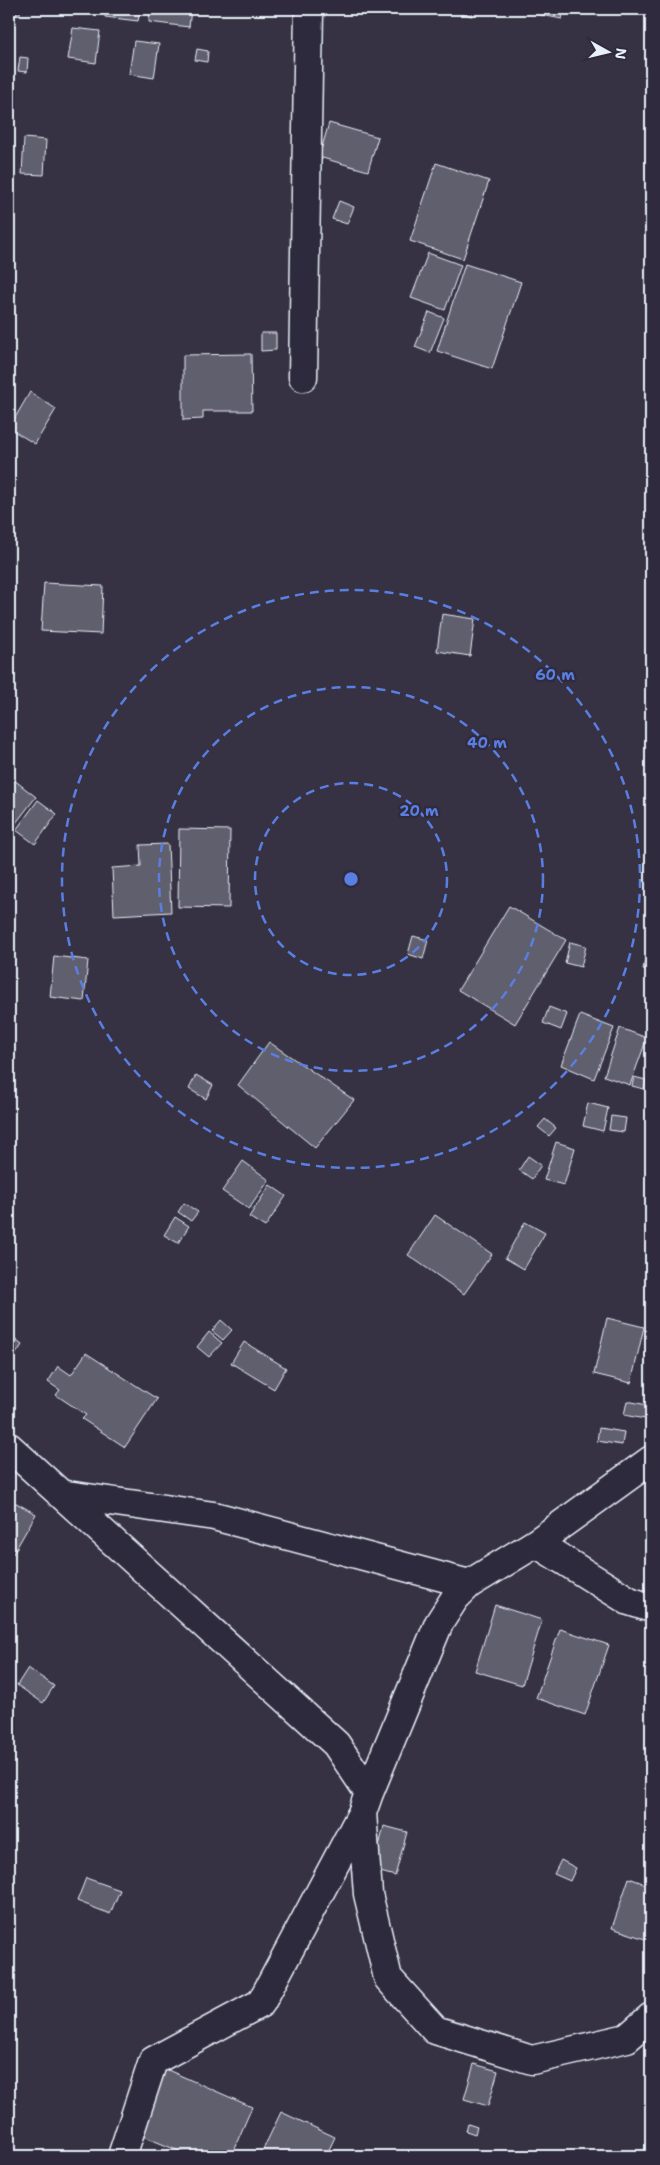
<svg xmlns="http://www.w3.org/2000/svg" width="660" height="2165" font-family="'Shantell Sans',sans-serif">
<style>
.building{fill:#605e6e;stroke:#e8f1f8}
.lines{fill:none;stroke-linecap:round;stroke-linejoin:round}
.minor-casing{stroke:#e8f1f8;stroke-width:31}
.minor{stroke:#2f2a3d;stroke-width:28}
.ring{fill:none;stroke:#5a7fe2;stroke-width:2.5;stroke-dasharray:9 6}
.centre{fill:#5a7fe2;stroke:#2f2a3d;stroke-width:2.5}
.ring-label{font-size:15px;text-anchor:middle;font-weight:bold;fill:#5a7fe2;stroke:#2f2a3d;stroke-width:4.5;stroke-linejoin:round;paint-order:stroke}
</style>
<rect width="100%" height="100%" fill="#363244"/>
<filter id="ink" filterUnits="userSpaceOnUse"><feTurbulence type="fractalNoise" baseFrequency=".02" numOctaves="2"/><feDisplacementMap in="SourceGraphic" scale="10" xChannelSelector="R" yChannelSelector="G"/><feConvolveMatrix kernelMatrix="1 2 1 2 8 2 1 2 1" color-interpolation-filters="sRGB"/></filter>
<g filter="url(#ink)">
<path class="building" d="M 9,9 L 20,9 L 20,14 L 9,13 Z
M 106,9 L 140,9 L 138,21 L 105,17 Z
M 150,9 L 191,9 L 189,27 L 149,22 Z
M 444,9 L 473,9 L 472,16 Z
M 537,9 L 564,9 L 562,19 L 536,14 Z
M 73,28 L 100,31 L 96,63 L 68,59 Z
M 134,41 L 159,44 L 154,78 L 129,74 Z
M 197,49 L 208,51 L 207,62 L 195,60 Z
M 20,57 L 28,58 L 27,72 L 18,71 Z
M 329,123 L 378,137 L 368,171 L 319,157 Z
M 9,135 L 14,137 L 10,154 L 9,154 Z
M 24,138 L 46,140 L 44,175 L 22,174 Z
M 436,163 L 489,181 L 463,259 L 410,241 Z
M 339,201 L 354,207 L 347,224 L 332,219 Z
M 428,253 L 461,265 L 445,310 L 411,298 Z
M 465,264 L 521,282 L 492,369 L 437,351 Z
M 429,312 L 444,318 L 430,353 L 415,347 Z
M 261,333 L 276,333 L 276,350 L 261,351 Z
M 251,354 L 252,411 L 203,411 L 203,419 L 183,420 L 183,355 Z
M 30,392 L 56,409 L 35,444 L 9,428 Z
M 44,583 L 103,586 L 101,634 L 41,631 Z
M 442,614 L 475,619 L 470,656 L 437,651 Z
M 9,776 L 36,797 L 9,832 Z
M 38,800 L 57,814 L 35,844 L 16,830 Z
M 179,829 L 230,830 L 229,908 L 178,907 Z
M 168,844 L 171,912 L 114,915 L 112,868 L 141,866 L 140,845 Z
M 509,906 L 566,940 L 515,1024 L 458,990 Z
M 651,934 L 651,971 L 643,969 Z
M 413,936 L 428,940 L 423,959 L 408,954 Z
M 570,942 L 586,946 L 581,967 L 565,963 Z
M 54,956 L 88,960 L 84,1001 L 50,997 Z
M 549,1007 L 567,1014 L 561,1030 L 543,1023 Z
M 580,1015 L 614,1028 L 594,1079 L 561,1065 Z
M 620,1028 L 647,1038 L 630,1085 L 604,1076 Z
M 269,1042 L 354,1100 L 315,1148 L 238,1085 Z
M 196,1075 L 213,1085 L 206,1099 L 189,1089 Z
M 634,1077 L 646,1080 L 644,1089 L 632,1086 Z
M 588,1103 L 608,1108 L 603,1131 L 583,1126 Z
M 611,1116 L 626,1118 L 624,1132 L 609,1130 Z
M 545,1119 L 556,1128 L 549,1136 L 538,1127 Z
M 556,1142 L 575,1148 L 564,1185 L 544,1180 Z
M 528,1156 L 541,1165 L 532,1179 L 519,1170 Z
M 243,1161 L 269,1180 L 249,1209 L 222,1191 Z
M 270,1185 L 286,1196 L 265,1227 L 249,1217 Z
M 184,1203 L 198,1212 L 191,1221 L 178,1212 Z
M 435,1215 L 492,1254 L 464,1294 L 408,1255 Z
M 175,1217 L 189,1226 L 178,1243 L 164,1235 Z
M 525,1222 L 545,1233 L 524,1269 L 505,1258 Z
M 607,1318 L 644,1327 L 631,1383 L 594,1374 Z
M 221,1320 L 232,1330 L 223,1340 L 212,1331 Z
M 209,1332 L 222,1343 L 209,1357 L 197,1347 Z
M 9,1335 L 22,1345 L 9,1364 Z
M 244,1342 L 286,1368 L 274,1389 L 231,1363 Z
M 86,1353 L 157,1399 L 125,1447 L 82,1419 L 86,1415 L 56,1395 L 60,1390 L 48,1382 L 58,1366 L 71,1375 Z
M 627,1401 L 647,1405 L 645,1419 L 624,1415 Z
M 599,1428 L 624,1432 L 622,1445 L 597,1441 Z
M 9,1499 L 36,1514 L 13,1554 L 9,1551 Z
M 495,1605 L 542,1620 L 522,1685 L 475,1671 Z
M 560,1629 L 609,1645 L 585,1715 L 536,1698 Z
M 28,1668 L 54,1686 L 43,1703 L 17,1685 Z
M 384,1826 L 407,1832 L 395,1876 L 373,1870 Z
M 561,1860 L 576,1868 L 570,1881 L 554,1874 Z
M 86,1878 L 120,1890 L 110,1914 L 77,1901 Z
M 629,1878 L 651,1886 L 651,1930 L 648,1940 L 612,1928 Z
M 474,2064 L 498,2071 L 488,2106 L 464,2099 Z
M 161,2067 L 252,2107 L 231,2156 L 191,2156 L 133,2132 Z
M 281,2112 L 335,2137 L 326,2156 L 260,2156 Z
M 468,2124 L 477,2127 L 475,2134 L 466,2131 Z"/>
<g class="lines">
<defs>
<path id="minor" d="M 303,377 L 309,9
M 9,1447 L 336,1744 L 369,1793 L 362,1813 L 368,1894 L 388,1978 L 435,2030 L 532,2060 L 627,2038 L 651,2017
M 60,1494 L 214,1516 L 469,1584
M 536,1543 L 629,1601 L 651,1608
M 369,1793 L 439,1623 L 455,1598 L 469,1584 L 536,1543 L 651,1460
M 122,2156 L 153,2061 L 261,2003 L 362,1813"/>
</defs>
<use href="#minor" class="minor-casing"/>
<use href="#minor" class="minor"/>
</g>
</g>
<g class="ring">
<circle cx="351" cy="879" r="96"/>
<circle cx="351" cy="879" r="192"/>
<circle cx="351" cy="879" r="289"/>
</g>
<circle cx="351" cy="879" r="8" class="centre"/>
<g class="ring-label">
<text x="555" y="680">60 m</text>
<text x="487" y="748">40 m</text>
<text x="419" y="816">20 m</text>
</g>
<rect width="660" height="2165" fill="none" stroke="#2f2a3d" stroke-width="30"/>
<rect x="15" y="15" width="630" height="2135" fill="none" stroke="#e8f1f8" stroke-width="2" filter="url(#ink)"/>
<g transform="translate(608 52) rotate(98)" stroke="#2f2a3d" stroke-width="4" paint-order="stroke">
<path d="M0-4L9 19L0 12L-9 19Z" fill="#e8f1f8"/>
<text y="-8" font-size="14" font-weight="bold" text-anchor="middle" fill="#e8f1f8">N</text>
</g>
</svg>
